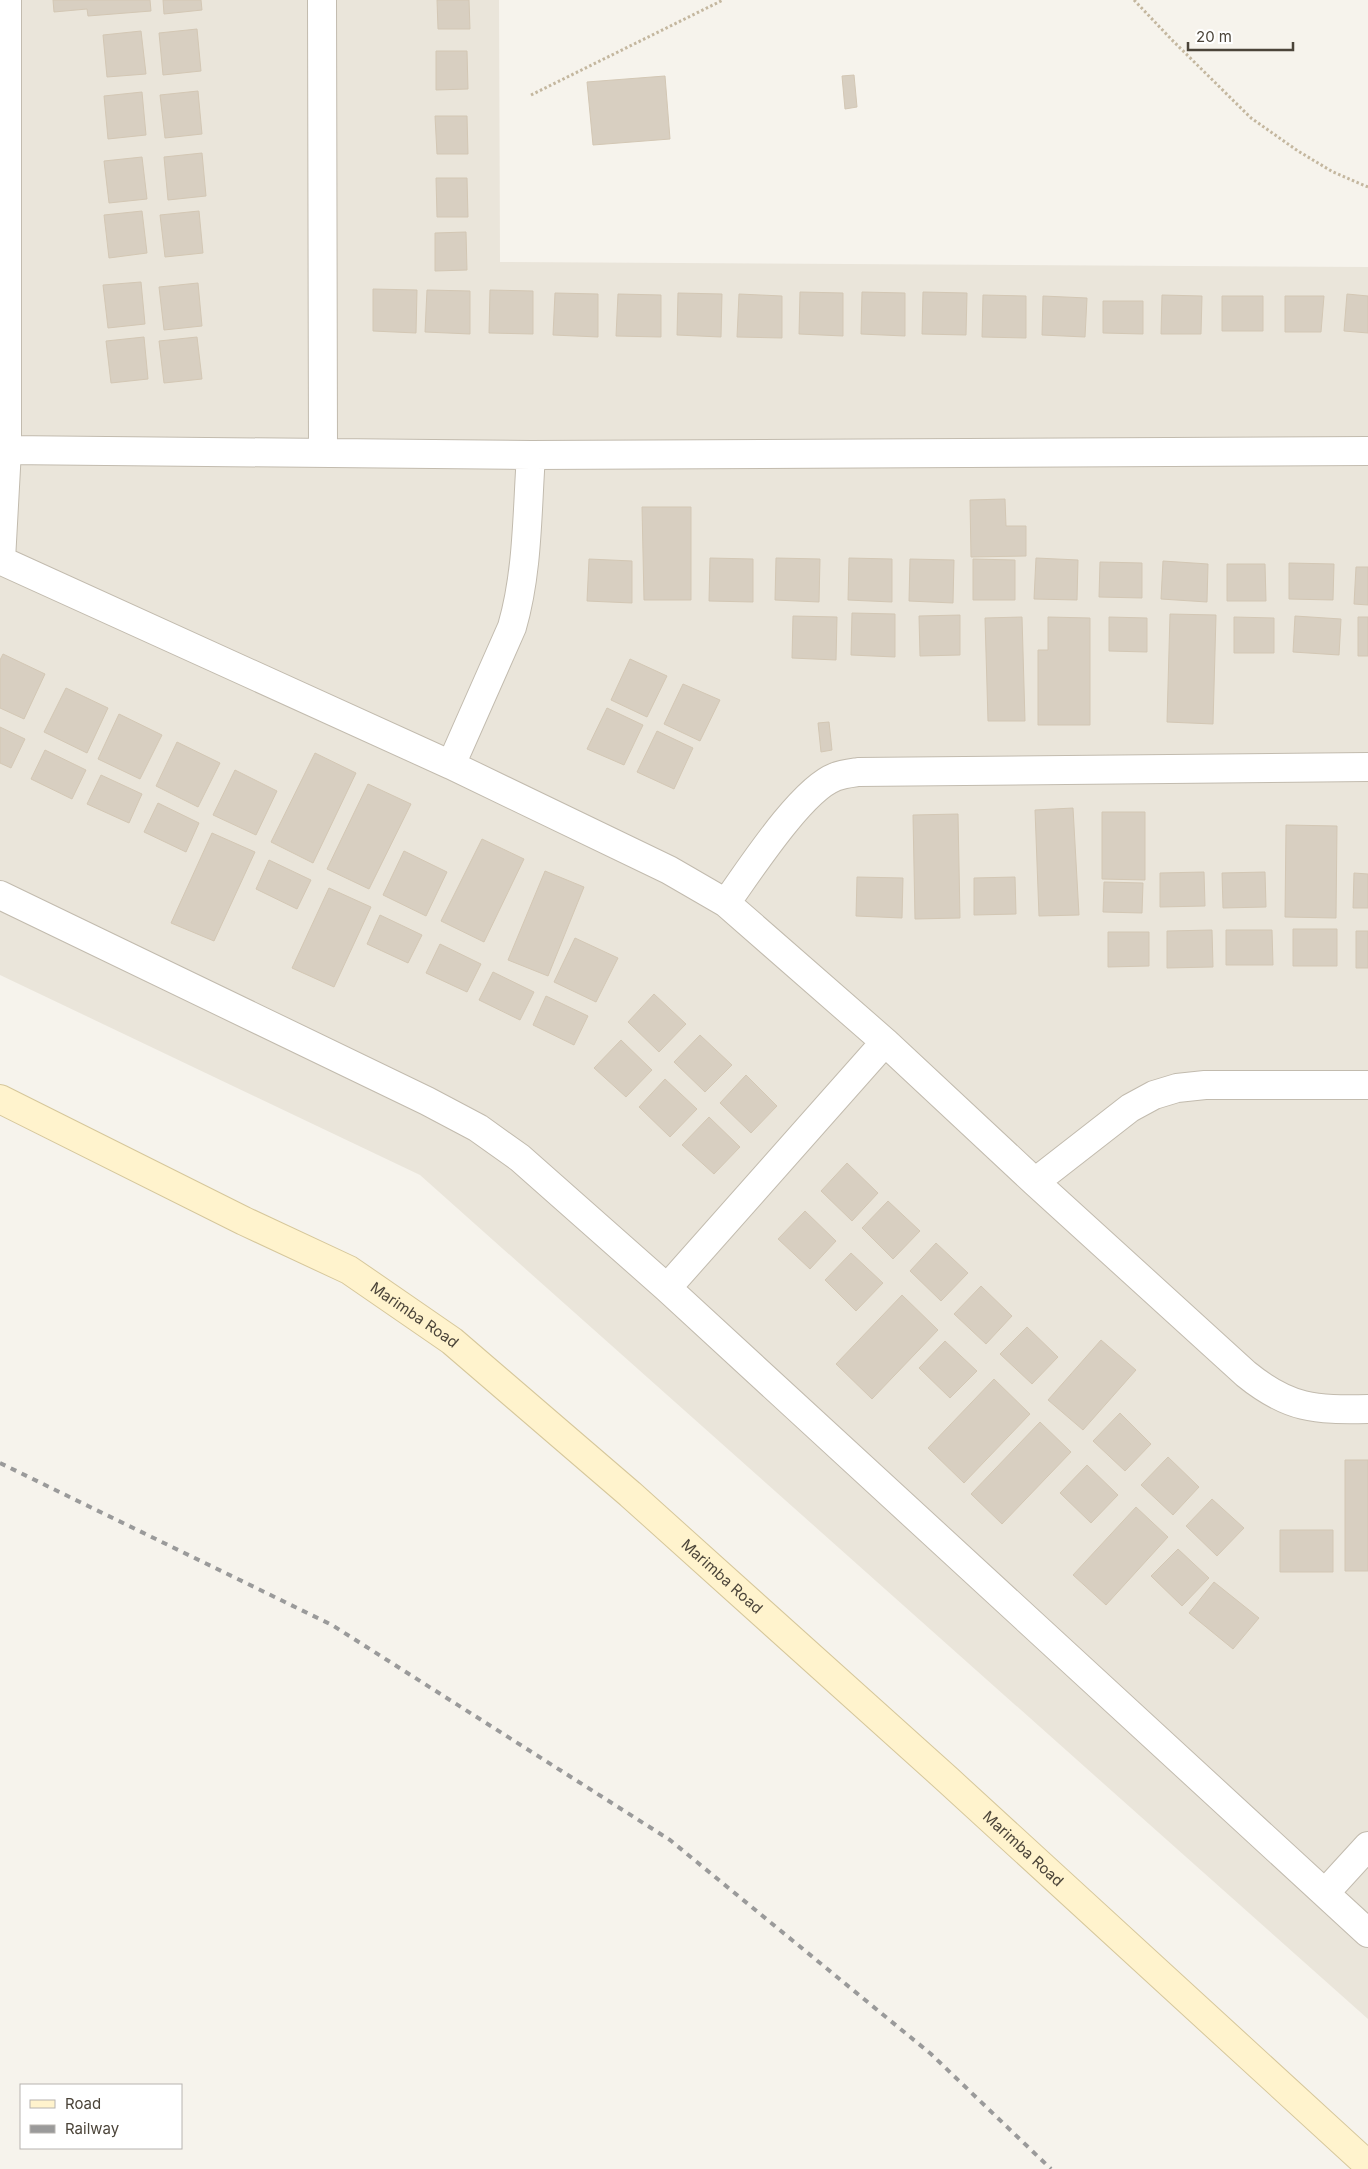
<svg xmlns="http://www.w3.org/2000/svg" width="1368" height="2169" font-family="Inter,sans-serif">
<style>
.residential{fill:#eae5da}
.building{fill:#d8cfc1;stroke:#d3c7b4}
.lines{fill:none;stroke-linecap:round;stroke-linejoin:round}
.street-casing{stroke:#c2bbae;stroke-width:30}
.secondary-casing{stroke:#d6c79b;stroke-width:30}
.path{stroke:#c4b79f;stroke-width:3;stroke-dasharray:2.5 2.5;stroke-linecap:butt}
.street{stroke:#fff;stroke-width:28}
.secondary{stroke:#fff3cd;stroke-width:28}
.rail{stroke:#9a9a9a;stroke-width:4;stroke-dasharray:6 6;stroke-linecap:butt}
.labels{text-anchor:middle;stroke-width:5;stroke-linejoin:round;paint-order:stroke}
.street-label{font-size:15px;fill:#4b4439;stroke:#fff}
</style>
<rect width="100%" height="100%" fill="#f6f3ec"/>
<path class="residential" d="M 0,0 L 499,0 L 500,262 L 1368,267 L 1368,2019 L 420,1175 L 0,975 Z"/>
<path class="building" d="M 53,0 L 150,0 L 151,11 L 88,16 L 87,9 L 54,12 Z
M 163,0 L 201,0 L 202,10 L 164,14 Z
M 437,0 L 469,0 L 470,29 L 438,29 Z
M 197,29 L 201,71 L 163,75 L 159,33 Z
M 141,31 L 146,74 L 107,77 L 103,35 Z
M 436,51 L 467,51 L 468,89 L 436,90 Z
M 854,75 L 857,107 L 845,109 L 842,76 Z
M 665,76 L 670,139 L 593,145 L 587,82 Z
M 198,91 L 202,134 L 165,138 L 160,95 Z
M 142,92 L 146,135 L 108,139 L 104,96 Z
M 435,116 L 467,116 L 468,154 L 437,154 Z
M 202,153 L 206,196 L 168,200 L 164,157 Z
M 142,157 L 147,199 L 109,203 L 104,161 Z
M 436,178 L 467,178 L 468,217 L 437,217 Z
M 142,211 L 147,253 L 109,258 L 104,215 Z
M 199,211 L 203,253 L 165,257 L 160,215 Z
M 466,232 L 467,270 L 435,271 L 435,233 Z
M 141,282 L 145,324 L 108,328 L 103,285 Z
M 198,283 L 202,326 L 164,330 L 159,287 Z
M 373,289 L 417,290 L 416,333 L 373,331 Z
M 427,290 L 470,291 L 470,334 L 425,332 Z
M 490,290 L 533,291 L 533,334 L 489,333 Z
M 800,292 L 843,293 L 843,336 L 799,334 Z
M 862,292 L 905,293 L 905,336 L 861,334 Z
M 923,292 L 967,293 L 966,335 L 922,334 Z
M 555,293 L 598,294 L 598,337 L 553,335 Z
M 678,293 L 722,294 L 721,337 L 677,335 Z
M 618,294 L 661,295 L 661,337 L 616,336 Z
M 739,294 L 782,296 L 782,338 L 737,337 Z
M 1347,294 L 1368,296 L 1368,333 L 1344,331 Z
M 983,295 L 1026,296 L 1026,338 L 982,337 Z
M 1162,295 L 1202,296 L 1201,334 L 1161,334 Z
M 1043,296 L 1087,298 L 1085,337 L 1042,335 Z
M 1222,296 L 1263,296 L 1263,331 L 1222,331 Z
M 1285,296 L 1324,296 L 1321,332 L 1285,332 Z
M 1103,301 L 1143,301 L 1143,334 L 1103,333 Z
M 144,337 L 148,379 L 111,383 L 106,341 Z
M 197,337 L 202,379 L 164,383 L 159,341 Z
M 1005,499 L 1006,526 L 1026,526 L 1026,556 L 971,557 L 970,500 Z
M 642,507 L 691,507 L 691,600 L 644,600 Z
M 710,558 L 753,559 L 753,602 L 709,601 Z
M 776,558 L 820,559 L 819,602 L 775,600 Z
M 849,558 L 892,559 L 892,602 L 848,600 Z
M 1036,558 L 1078,560 L 1077,600 L 1034,599 Z
M 589,559 L 632,561 L 632,603 L 587,601 Z
M 910,559 L 954,560 L 953,603 L 909,601 Z
M 973,559 L 1015,560 L 1015,600 L 973,600 Z
M 1163,561 L 1208,564 L 1207,602 L 1161,599 Z
M 1100,562 L 1142,563 L 1142,598 L 1099,597 Z
M 1289,563 L 1334,564 L 1333,600 L 1289,599 Z
M 1227,564 L 1265,564 L 1266,601 L 1227,601 Z
M 1356,567 L 1368,567 L 1368,605 L 1354,604 Z
M 852,613 L 895,614 L 895,657 L 851,655 Z
M 1170,614 L 1216,615 L 1213,724 L 1167,722 Z
M 960,615 L 960,655 L 920,656 L 919,616 Z
M 793,616 L 837,617 L 836,660 L 792,658 Z
M 1295,616 L 1341,619 L 1339,655 L 1293,652 Z
M 1022,617 L 1025,721 L 988,721 L 985,618 Z
M 1048,617 L 1090,618 L 1090,725 L 1038,725 L 1038,650 L 1048,650 Z
M 1109,617 L 1147,618 L 1147,652 L 1109,651 Z
M 1234,617 L 1274,618 L 1274,653 L 1234,653 Z
M 1358,617 L 1368,617 L 1368,656 L 1358,656 Z
M 3,654 L 45,674 L 24,719 L 0,708 L 0,660 Z
M 630,659 L 667,676 L 647,717 L 611,700 Z
M 683,684 L 720,700 L 700,741 L 664,724 Z
M 66,688 L 108,708 L 87,753 L 44,732 Z
M 607,708 L 643,725 L 624,765 L 587,749 Z
M 119,714 L 162,735 L 140,779 L 98,759 Z
M 829,722 L 832,750 L 821,752 L 818,723 Z
M 0,727 L 25,739 L 11,768 L 0,763 Z
M 657,731 L 693,748 L 674,789 L 637,772 Z
M 177,742 L 220,763 L 198,807 L 156,786 Z
M 45,750 L 86,770 L 72,799 L 31,779 Z
M 315,753 L 356,773 L 313,863 L 271,842 Z
M 235,770 L 277,791 L 256,835 L 213,815 Z
M 101,775 L 142,794 L 129,823 L 87,804 Z
M 368,784 L 411,804 L 369,889 L 327,869 Z
M 158,803 L 199,823 L 186,852 L 144,832 Z
M 1073,808 L 1079,915 L 1039,916 L 1035,810 Z
M 1102,812 L 1145,812 L 1145,880 L 1102,879 Z
M 958,814 L 960,918 L 915,919 L 913,815 Z
M 1286,825 L 1337,826 L 1336,918 L 1285,917 Z
M 212,833 L 255,852 L 214,941 L 171,923 Z
M 482,839 L 524,859 L 484,942 L 441,921 Z
M 404,851 L 447,872 L 426,916 L 383,895 Z
M 269,860 L 311,880 L 297,909 L 256,889 Z
M 545,871 L 584,887 L 548,976 L 508,960 Z
M 1204,872 L 1205,906 L 1160,907 L 1160,873 Z
M 1265,872 L 1266,907 L 1223,908 L 1222,873 Z
M 1354,873 L 1368,874 L 1368,908 L 1353,908 Z
M 857,877 L 903,878 L 902,918 L 856,916 Z
M 1015,877 L 1016,914 L 974,915 L 974,878 Z
M 1104,882 L 1143,883 L 1142,913 L 1103,912 Z
M 329,888 L 371,907 L 334,987 L 292,968 Z
M 380,915 L 422,935 L 408,963 L 367,944 Z
M 1293,929 L 1337,929 L 1337,966 L 1293,966 Z
M 1212,930 L 1213,967 L 1167,968 L 1167,931 Z
M 1226,930 L 1272,930 L 1273,965 L 1226,965 Z
M 1356,931 L 1368,931 L 1368,968 L 1356,968 Z
M 1108,932 L 1149,932 L 1149,966 L 1108,967 Z
M 575,938 L 618,958 L 596,1002 L 554,982 Z
M 440,944 L 481,964 L 467,992 L 426,973 Z
M 493,972 L 534,992 L 520,1020 L 479,1000 Z
M 654,994 L 686,1024 L 659,1052 L 628,1022 Z
M 546,996 L 588,1016 L 574,1045 L 533,1025 Z
M 700,1035 L 732,1065 L 705,1092 L 674,1062 Z
M 621,1040 L 652,1070 L 626,1097 L 594,1068 Z
M 746,1075 L 777,1106 L 751,1133 L 720,1103 Z
M 665,1079 L 697,1109 L 670,1137 L 639,1107 Z
M 709,1117 L 740,1147 L 714,1174 L 682,1145 Z
M 847,1163 L 878,1193 L 852,1221 L 821,1191 Z
M 888,1201 L 920,1231 L 893,1259 L 862,1228 Z
M 805,1211 L 836,1241 L 810,1269 L 778,1239 Z
M 936,1243 L 968,1273 L 941,1301 L 910,1271 Z
M 851,1253 L 883,1283 L 856,1311 L 825,1280 Z
M 981,1286 L 1012,1316 L 986,1344 L 954,1314 Z
M 902,1295 L 938,1330 L 872,1399 L 836,1364 Z
M 1027,1327 L 1058,1357 L 1032,1384 L 1000,1354 Z
M 1101,1340 L 1136,1370 L 1083,1430 L 1048,1400 Z
M 945,1341 L 977,1371 L 950,1398 L 919,1368 Z
M 994,1379 L 1030,1414 L 964,1483 L 928,1448 Z
M 1120,1413 L 1151,1444 L 1125,1471 L 1093,1441 Z
M 1040,1422 L 1071,1452 L 1002,1524 L 971,1494 Z
M 1168,1457 L 1199,1487 L 1173,1515 L 1141,1485 Z
M 1345,1460 L 1368,1460 L 1368,1571 L 1345,1571 Z
M 1087,1465 L 1118,1495 L 1091,1523 L 1060,1493 Z
M 1212,1499 L 1244,1528 L 1217,1556 L 1186,1526 Z
M 1136,1507 L 1168,1537 L 1106,1605 L 1073,1575 Z
M 1280,1530 L 1333,1530 L 1333,1572 L 1280,1572 Z
M 1178,1549 L 1209,1578 L 1182,1606 L 1151,1576 Z
M 1214,1582 L 1259,1618 L 1233,1649 L 1189,1613 Z"/>
<g class="lines">
<defs>
<path id="street" d="M 7,0 L 7,450
M 322,0 L 323,452
M 0,560 L 451,765 L 669,870 L 726,903 L 885,1042 L 1035,1182 L 1246,1374 C 1289,1409 1315,1410 1368,1409
M 1,560 L 7,450 L 531,455 L 1368,451
M 451,765 L 512,627 C 528,572 527,512 531,455
M 0,895 L 427,1101 L 478,1128 L 520,1158 L 667,1288 L 1368,1933
M 726,903 C 749,871 801,790 835,777 C 842,774 851,773 858,772 L 1368,767
M 1035,1182 L 1130,1108 L 1154,1095 L 1177,1088 L 1205,1085 L 1368,1085
M 667,1288 L 885,1042
M 1325,1893 L 1368,1846"/>
<g id="secondary">
<path id="s1" d="M 0,1099 L 244,1221 L 349,1270 L 452,1341 L 630,1494 L 948,1780 L 1368,2165"/>
</g>
</defs>
<use href="#street" class="street-casing"/>
<use href="#secondary" class="secondary-casing"/>
<path class="path" d="M 1134,0 L 1171,39 L 1251,118 L 1298,151 L 1333,172 L 1368,187
M 531,95 L 723,0"/>
<use href="#street" class="street"/>
<use href="#secondary" class="secondary"/>
<path class="rail" d="M 0,1463 L 332,1625 L 670,1840 L 931,2054 L 1051,2169"/>
</g>
<g class="labels">
<g class="street-label">
<text dy="5" stroke="none"><textPath href="#s1" startOffset="468">Marimba Road</textPath></text>
<text dy="5" stroke="none"><textPath href="#s1" startOffset="872">Marimba Road</textPath></text>
<text dy="5" stroke="none"><textPath href="#s1" startOffset="1278">Marimba Road</textPath></text>
</g>
</g>
<rect x="20" y="2084" width="162" height="65" fill="#ffffff" stroke="#b7b4b0"/>
<rect x="30" y="2100" width="25" height="8" fill="#fff3cd" stroke="#b7b4b0"/>
<text x="65" y="2109" font-size="15" fill="#4b4439">Road</text>
<rect x="30" y="2125" width="25" height="8" fill="#9a9a9a" stroke="#b7b4b0"/>
<text x="65" y="2134" font-size="15" fill="#4b4439">Railway</text>
<path d="M1188 42v8h105v-8" fill="none" stroke="#4b4439" stroke-width="2.5"/>
<text x="1196" y="42" font-size="15" fill="#4b4439" stroke="#ffffff" stroke-width="4" paint-order="stroke">20 m</text>
</svg>
